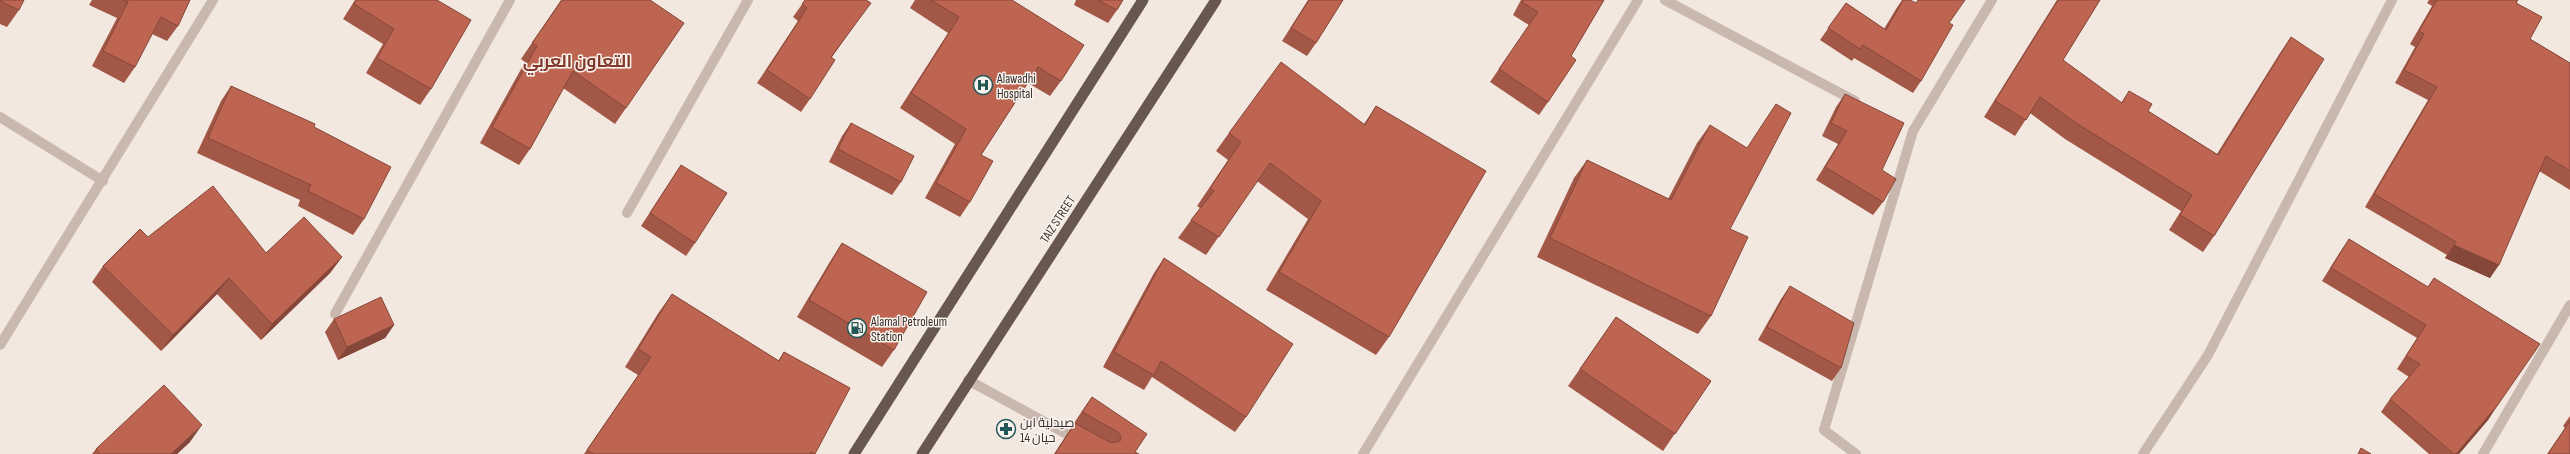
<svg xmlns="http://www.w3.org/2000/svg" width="2570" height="454" font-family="'Sofia Sans Condensed',Cairo,sans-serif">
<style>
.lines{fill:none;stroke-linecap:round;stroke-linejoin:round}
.minor{stroke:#c9b8ad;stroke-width:10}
.trunk{stroke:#685650;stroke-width:11}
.wall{fill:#a35747}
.shaded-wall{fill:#854739}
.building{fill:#be6552;stroke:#854739}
.labels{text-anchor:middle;stroke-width:3;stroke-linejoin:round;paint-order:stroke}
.poi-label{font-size:13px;fill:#382e2b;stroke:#f9f3ed;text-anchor:start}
.street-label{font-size:13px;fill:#382e2b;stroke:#f9f3ed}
.district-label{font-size:17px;font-weight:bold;fill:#823829;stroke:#f9f3ed}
</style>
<rect width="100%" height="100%" fill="#f2e8e0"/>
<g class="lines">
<path class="minor" d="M 1665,0 L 1855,101
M 0,117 L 103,181
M 627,213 L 748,0
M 335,314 L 510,0
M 0,345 L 213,0
M 968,380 L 1103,454
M 1363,454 L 1638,0
M 1856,454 L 1824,430 L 1913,131 L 1992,0
M 2143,454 L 2208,355 L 2392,0
M 2483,454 L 2570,305"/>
<path class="trunk" d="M 854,454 L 1143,0
M 922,454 L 1216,0"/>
</g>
<path class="wall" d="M 0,0 L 19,10 L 7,27 L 0,24 Z
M 92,0 L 190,0 L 178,26 L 167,41 L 152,34 L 135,67 L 124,83 L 92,66 L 117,18 L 89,5 Z
M 355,0 L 437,0 L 431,89 L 420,105 L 366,73 L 383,44 L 343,19 Z
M 561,0 L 626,108 L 615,124 L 563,88 L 530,149 L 519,165 L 480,143 L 525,62 L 521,59 Z
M 805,0 L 861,16 L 832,57 L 810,99 L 801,112 L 757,83 L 798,21 L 793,17 Z
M 915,0 L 1012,0 L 1061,81 L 1050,96 L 1028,83 L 981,155 L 970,202 L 960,217 L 925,198 L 955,144 L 900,108 L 948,33 L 910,8 Z
M 1076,0 L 1123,0 L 1117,10 L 1108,23 L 1074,5 Z
M 1308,0 L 1343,0 L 1316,43 L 1307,56 L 1282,41 Z
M 1521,0 L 1604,0 L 1571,56 L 1548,102 L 1539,115 L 1490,82 L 1529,25 L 1513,15 Z
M 1902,0 L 1910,0 L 1949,23 L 1921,81 L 1913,93 L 1854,58 L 1852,61 L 1820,40 L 1846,3 L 1884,29 L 1896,9 Z
M 2057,0 L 2100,0 L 2063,60 L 2121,103 L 2129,91 L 2148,111 L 2217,154 L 2280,53 L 2291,37 L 2214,236 L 2203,252 L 2169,230 L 2181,211 L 2065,139 L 2030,113 L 2015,136 L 1984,117 Z
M 2429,0 L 2518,0 L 2516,3 L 2530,39 L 2570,63 L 2570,190 L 2539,171 L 2490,278 L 2445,258 L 2447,255 L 2365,207 L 2428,100 L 2395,83 L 2415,47 L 2410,44 L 2432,6 L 2427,3 Z
M 231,86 L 314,127 L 364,219 L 353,235 L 298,206 L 300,200 L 197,153 L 221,101 Z
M 1845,94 L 1882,170 L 1883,202 L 1873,215 L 1816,180 L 1838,144 L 1822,136 L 1836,107 Z
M 1376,106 L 1389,337 L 1376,355 L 1266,290 L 1308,219 L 1257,181 L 1206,255 L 1178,238 L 1200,208 L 1197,206 L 1228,160 L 1216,151 L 1229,133 L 1364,124 Z
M 851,123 L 901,182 L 892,195 L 829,162 L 842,136 Z
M 1710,125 L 1730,229 L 1711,316 L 1698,334 L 1537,257 L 1574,178 L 1587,160 L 1668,199 L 1697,143 Z
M 681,165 L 695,243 L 686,256 L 641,226 Z
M 148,237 L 266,253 L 342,257 L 330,273 L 261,340 L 217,294 L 161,351 L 92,282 L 103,266 Z
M 2349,239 L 2428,287 L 2434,278 L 2497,406 L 2488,420 L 2459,454 L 2429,454 L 2381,412 L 2390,399 L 2409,377 L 2397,369 L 2417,338 L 2322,281 L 2340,252 Z
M 842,243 L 894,350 L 882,367 L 797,317 L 831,260 Z
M 1164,258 L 1246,417 L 1235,432 L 1152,377 L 1144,390 L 1103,367 L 1154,273 Z
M 1790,286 L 1841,368 L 1832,381 L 1758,340 L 1781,299 Z
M 672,294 L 778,361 L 784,352 L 815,454 L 584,454 L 638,375 L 625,367 L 659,312 Z
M 1616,317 L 1711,381 L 1663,451 L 1568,386 Z
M 334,319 L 394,325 L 385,338 L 338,360 L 325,332 Z
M 1092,397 L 1135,452 L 1139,454 L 1054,454 L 1080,414 Z
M 2570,416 L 2570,454 L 2547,454 L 2565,428 L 2563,426 Z
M 190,442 L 177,454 L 92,454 L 96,449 Z"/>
<path class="shaded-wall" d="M 2454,245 L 2499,265 L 2490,278 L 2445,258 Z
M 342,257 L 330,273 L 261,340 L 272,324 Z
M 229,278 L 217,294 L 161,351 L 173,335 Z
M 394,325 L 385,338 L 338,360 L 347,347 Z
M 2497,406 L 2488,420 L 2459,454 L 2456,454 Z
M 202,425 L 190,442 L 177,454 L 171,454 Z"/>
<path class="building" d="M 0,0 L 24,0 L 19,10 L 0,1 Z
M 123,0 L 190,0 L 178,26 L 161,17 L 135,67 L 103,51 L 128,2 Z
M 356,0 L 437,0 L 471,20 L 431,89 L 377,58 L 394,29 L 354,4 Z
M 562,0 L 650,0 L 684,23 L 626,108 L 573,71 L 530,149 L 492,127 L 537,46 L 532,43 Z
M 805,0 L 866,0 L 871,3 L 831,57 L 835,60 L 810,99 L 767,70 L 807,8 L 802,4 Z
M 931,0 L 1012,0 L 1084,45 L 1061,81 L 1038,67 L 981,155 L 993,161 L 970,202 L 936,183 L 966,129 L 911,93 L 959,17 Z
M 1098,0 L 1123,0 L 1117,10 Z
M 1309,0 L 1343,0 L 1316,43 L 1291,28 Z
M 1523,0 L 1604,0 L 1571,56 L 1576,60 L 1548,102 L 1499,69 L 1538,12 L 1522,2 Z
M 1903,0 L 1910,0 L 1916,3 L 1918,0 L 1965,0 L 1949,23 L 1953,25 L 1921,81 L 1863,45 L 1860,49 L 1828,28 L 1846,3 L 1886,30 Z
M 2058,0 L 2100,0 L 2063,60 L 2122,103 L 2129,91 L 2152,104 L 2148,111 L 2218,155 L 2291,37 L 2324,59 L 2214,236 L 2180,215 L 2192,195 L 2076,123 L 2040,97 L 2026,120 L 1995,101 Z
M 2437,0 L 2518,0 L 2516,3 L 2542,17 L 2530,39 L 2570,63 L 2570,171 L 2546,156 L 2499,265 L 2454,245 L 2456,242 L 2374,194 L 2437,87 L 2404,70 L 2424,34 L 2419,31 Z
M 1281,62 L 1365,125 L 1376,106 L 1486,171 L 1389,337 L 1279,272 L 1321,201 L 1270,163 L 1219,237 L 1191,220 L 1214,191 L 1210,188 L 1241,142 L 1229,133 Z
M 231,86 L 315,124 L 314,127 L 391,167 L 364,219 L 308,191 L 311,185 L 208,138 Z
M 1845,94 L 1904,123 L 1882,170 L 1896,179 L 1883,202 L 1825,167 L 1847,131 L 1831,123 Z
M 1776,104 L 1791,113 L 1730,229 L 1748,237 L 1711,316 L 1550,238 L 1587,160 L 1671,200 L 1710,125 L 1747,148 Z
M 851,123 L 914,156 L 901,182 L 838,149 Z
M 681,165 L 727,193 L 695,243 L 650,213 Z
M 213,186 L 266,253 L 304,217 L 342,257 L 272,324 L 229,278 L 173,335 L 103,266 L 140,229 L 148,237 Z
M 2349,239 L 2428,287 L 2434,278 L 2540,344 L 2497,406 L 2456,454 L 2454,454 L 2390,399 L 2420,364 L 2406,356 L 2426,325 L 2331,268 Z
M 842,243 L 927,292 L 894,350 L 809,300 Z
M 1164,258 L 1293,344 L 1246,417 L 1161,361 L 1154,375 L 1114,352 Z
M 1790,286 L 1854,323 L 1841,368 L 1767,327 Z
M 672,294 L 779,361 L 784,352 L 850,388 L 815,454 L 811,452 L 810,454 L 593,454 L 587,450 L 651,357 L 638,349 Z
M 381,297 L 394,325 L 347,347 L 334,319 Z
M 1616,317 L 1711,381 L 1675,434 L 1580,369 Z
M 164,385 L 202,425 L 171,454 L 100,454 L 96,449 Z
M 1092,397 L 1147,434 L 1135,452 L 1139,454 L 1055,454 L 1075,423 L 1111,443 L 1120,441 L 1121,437 L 1118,432 L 1082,412 Z
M 2570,421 L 2570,454 L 2548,454 Z
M 2361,448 L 2371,454 L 2358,454 Z"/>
<defs>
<symbol id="hospital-ring" viewBox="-11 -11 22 22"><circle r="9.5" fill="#f9f3ed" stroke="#235757" stroke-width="1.5"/><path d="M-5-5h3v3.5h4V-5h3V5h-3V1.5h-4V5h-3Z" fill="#235757"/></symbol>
<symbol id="fuel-ring" viewBox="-11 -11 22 22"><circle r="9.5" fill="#f9f3ed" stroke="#235757" stroke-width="1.5"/><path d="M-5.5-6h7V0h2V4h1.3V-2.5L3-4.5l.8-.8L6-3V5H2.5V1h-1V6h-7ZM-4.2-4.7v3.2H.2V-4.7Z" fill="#235757"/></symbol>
<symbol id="pharmacy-ring" viewBox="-11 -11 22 22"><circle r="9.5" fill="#f9f3ed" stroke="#235757" stroke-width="1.5"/><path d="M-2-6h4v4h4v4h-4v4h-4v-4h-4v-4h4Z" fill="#235757"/></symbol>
</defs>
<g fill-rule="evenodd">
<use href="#hospital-ring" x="972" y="74" width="22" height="22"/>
<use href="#fuel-ring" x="846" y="317" width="22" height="22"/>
<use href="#pharmacy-ring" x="995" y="418" width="22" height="22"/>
</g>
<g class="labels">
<g class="poi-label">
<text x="997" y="83">Alawadhi<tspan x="997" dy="15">Hospital</tspan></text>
<text x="871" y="326">Alamal Petroleum<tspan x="871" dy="15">Station</tspan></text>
<text x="1020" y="427">صيدلية ابن<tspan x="1020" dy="15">حيان 14</tspan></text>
</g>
<g class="street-label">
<text transform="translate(1057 219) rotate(-57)" y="5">TAIZ STREET</text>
</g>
<g class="district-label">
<text x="577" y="67">التعاون العربي</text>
</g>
</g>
</svg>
